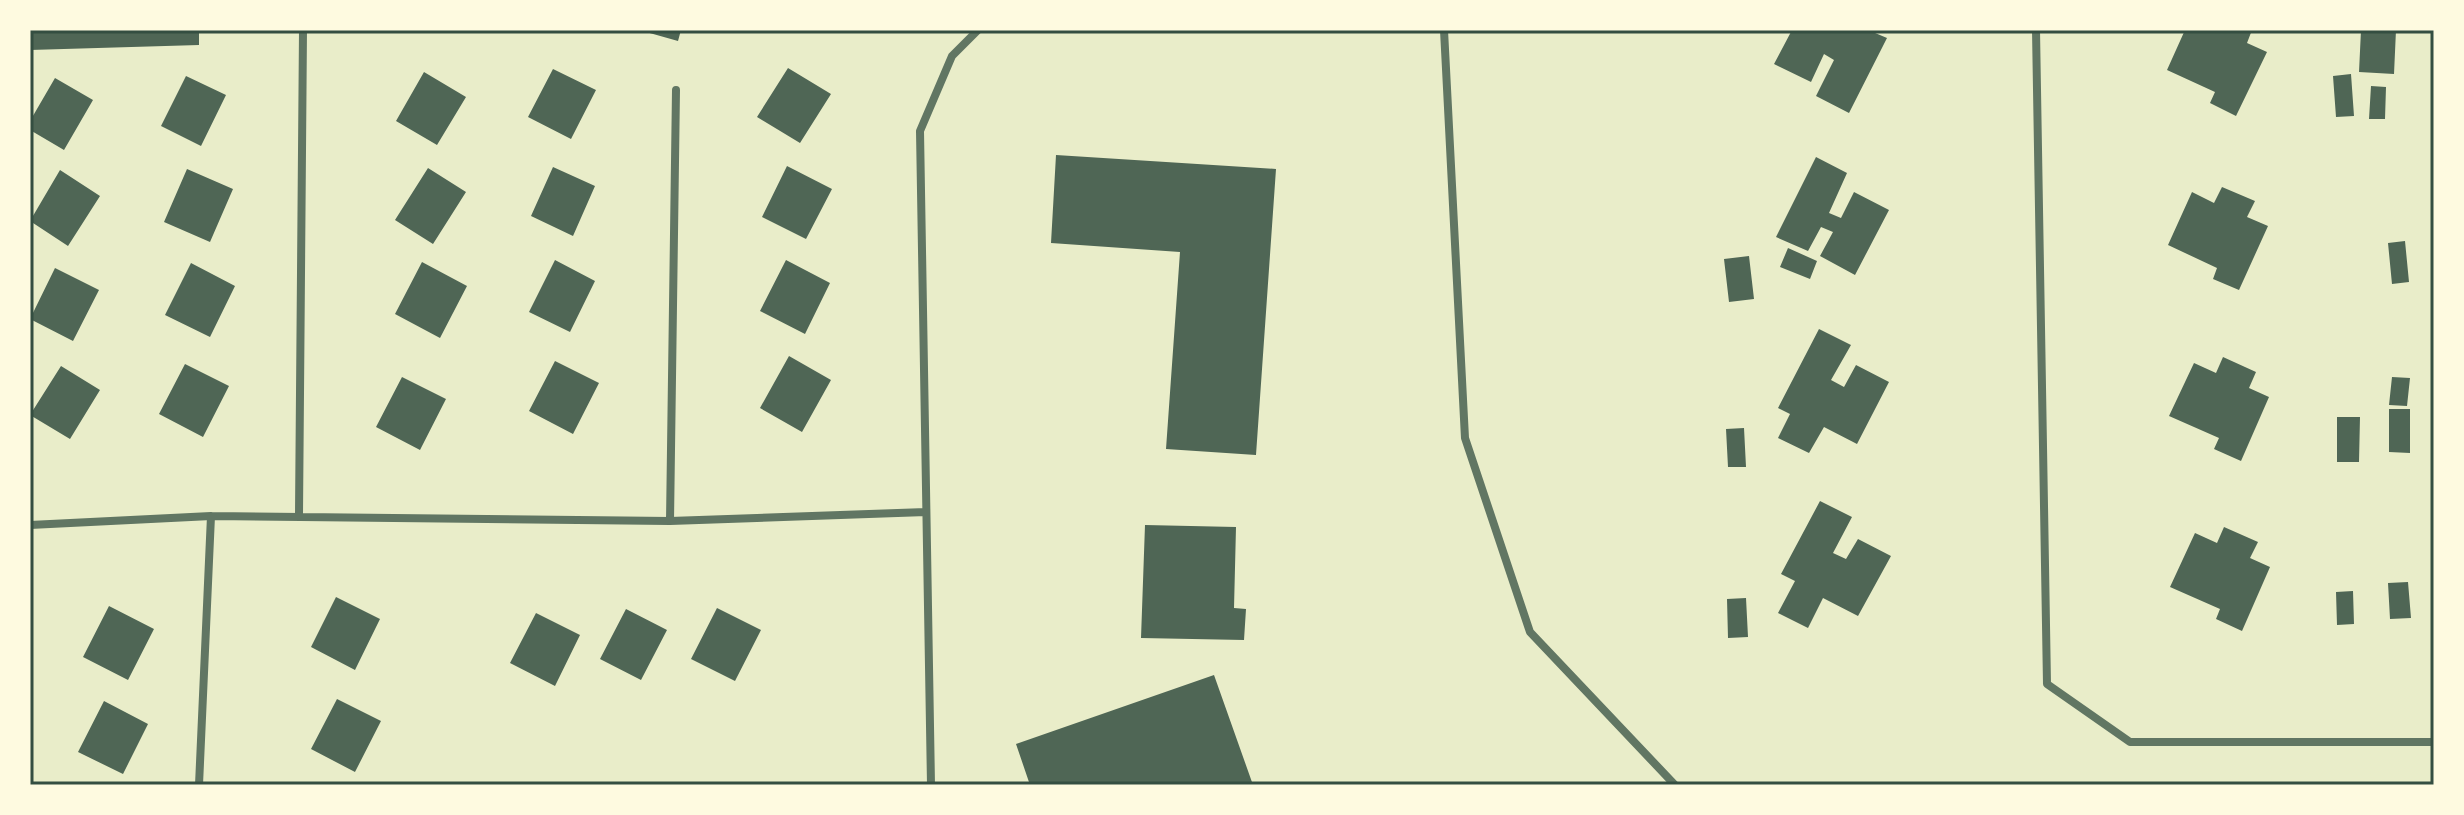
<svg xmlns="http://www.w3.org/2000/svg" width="2464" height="815" font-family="Quicksand,sans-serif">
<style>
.building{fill:#4f6655}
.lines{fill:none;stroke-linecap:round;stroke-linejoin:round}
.minor{stroke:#617663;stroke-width:8}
.neatline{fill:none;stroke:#344e41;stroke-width:3}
</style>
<rect width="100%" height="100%" fill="#e9edc9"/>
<path class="building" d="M 30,30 L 199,30 L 199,45 L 30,50 Z
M 639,30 L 681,30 L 678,41 Z
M 1792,30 L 1868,30 L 1887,38 L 1849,113 L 1816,96 L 1834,60 L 1824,54 L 1811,82 L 1774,64 Z
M 2185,30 L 2252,30 L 2247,43 L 2267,52 L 2236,116 L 2210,103 L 2215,92 L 2167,70 Z
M 2361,30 L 2396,30 L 2394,74 L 2359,72 Z
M 788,68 L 831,94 L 800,143 L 757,117 Z
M 553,69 L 596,90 L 571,139 L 528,117 Z
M 424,72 L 466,97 L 437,145 L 396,121 Z
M 2351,74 L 2354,116 L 2336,117 L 2333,76 Z
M 186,76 L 226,95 L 201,146 L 161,126 Z
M 55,78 L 93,100 L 64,150 L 30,130 L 30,121 Z
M 2371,86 L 2386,87 L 2385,119 L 2369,119 Z
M 1056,155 L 1276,169 L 1256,455 L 1166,449 L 1180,252 L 1051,243 Z
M 1816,157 L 1847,173 L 1829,213 L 1841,218 L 1854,192 L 1889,210 L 1855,275 L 1820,256 L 1833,232 L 1821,227 L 1808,251 L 1776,237 Z
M 787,166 L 832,189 L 806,239 L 762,217 Z
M 553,167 L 595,186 L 573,236 L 531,216 Z
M 428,168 L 466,192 L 433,244 L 395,220 Z
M 187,169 L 233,189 L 210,242 L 164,222 Z
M 60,170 L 100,196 L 68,246 L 30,221 Z
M 2222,187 L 2255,201 L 2247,217 L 2268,226 L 2239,290 L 2213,279 L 2217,268 L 2168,245 L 2192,192 L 2214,203 Z
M 2405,241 L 2409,282 L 2392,284 L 2388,243 Z
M 1788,248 L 1817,261 L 1810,279 L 1780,267 Z
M 1749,256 L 1754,299 L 1729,302 L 1724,259 Z
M 555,260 L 595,281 L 570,332 L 529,312 Z
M 786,260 L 830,283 L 805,334 L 760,311 Z
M 422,262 L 467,286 L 440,338 L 395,314 Z
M 191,263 L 235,286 L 210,337 L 165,315 Z
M 55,268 L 99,290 L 73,341 L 30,319 Z
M 1819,329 L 1851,345 L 1831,380 L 1844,387 L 1856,365 L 1889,382 L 1857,444 L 1824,427 L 1809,453 L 1778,438 L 1790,414 L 1778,408 Z
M 789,356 L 831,380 L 802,432 L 760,408 Z
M 2223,357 L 2256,372 L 2249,388 L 2269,397 L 2241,461 L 2214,449 L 2219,438 L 2169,416 L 2194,363 L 2216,373 Z
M 555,361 L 599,383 L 573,434 L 529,411 Z
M 185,364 L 229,386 L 203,437 L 159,414 Z
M 61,366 L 100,390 L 70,439 L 30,415 Z
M 402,377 L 446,399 L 420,450 L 376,427 Z
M 2392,377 L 2410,378 L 2407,406 L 2389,405 Z
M 2389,409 L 2410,409 L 2410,453 L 2389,452 Z
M 2337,417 L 2360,417 L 2359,462 L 2337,462 Z
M 1744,428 L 1746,467 L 1728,467 L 1726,429 Z
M 1820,501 L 1852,517 L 1833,553 L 1846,559 L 1858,539 L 1891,556 L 1858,616 L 1823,598 L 1808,628 L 1778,613 L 1795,581 L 1781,574 Z
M 1145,525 L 1236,527 L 1234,608 L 1246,609 L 1244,640 L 1141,638 Z
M 2224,527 L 2258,542 L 2250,558 L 2270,567 L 2242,631 L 2216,619 L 2220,609 L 2170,587 L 2195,533 L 2217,543 Z
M 2408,582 L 2411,618 L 2390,619 L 2388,583 Z
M 2353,591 L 2354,624 L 2337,625 L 2336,592 Z
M 336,597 L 380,619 L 355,670 L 311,647 Z
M 1746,598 L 1748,637 L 1728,638 L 1727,599 Z
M 109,606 L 154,629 L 128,680 L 83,657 Z
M 717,608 L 761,630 L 735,681 L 691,659 Z
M 626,609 L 667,630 L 641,680 L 600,659 Z
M 536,613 L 580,635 L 555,686 L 510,663 Z
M 1214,675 L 1253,785 L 1030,785 L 1016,744 Z
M 337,699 L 381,721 L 355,772 L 311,749 Z
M 104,701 L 148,724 L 123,774 L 78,752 Z"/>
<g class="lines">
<path class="minor" d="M 1444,30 L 1465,438 L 1530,632 L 1675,785
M 2036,30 L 2047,684 L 2130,742 L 2434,742
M 299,515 L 303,30
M 670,521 L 676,90
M 30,525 L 211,516 L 670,521 L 926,512
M 199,785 L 211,516
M 931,785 L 920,131 L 952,56 L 978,30"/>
</g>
<rect width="2464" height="815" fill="none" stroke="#fefae0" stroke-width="64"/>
<rect x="32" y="32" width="2400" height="751" class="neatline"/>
</svg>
